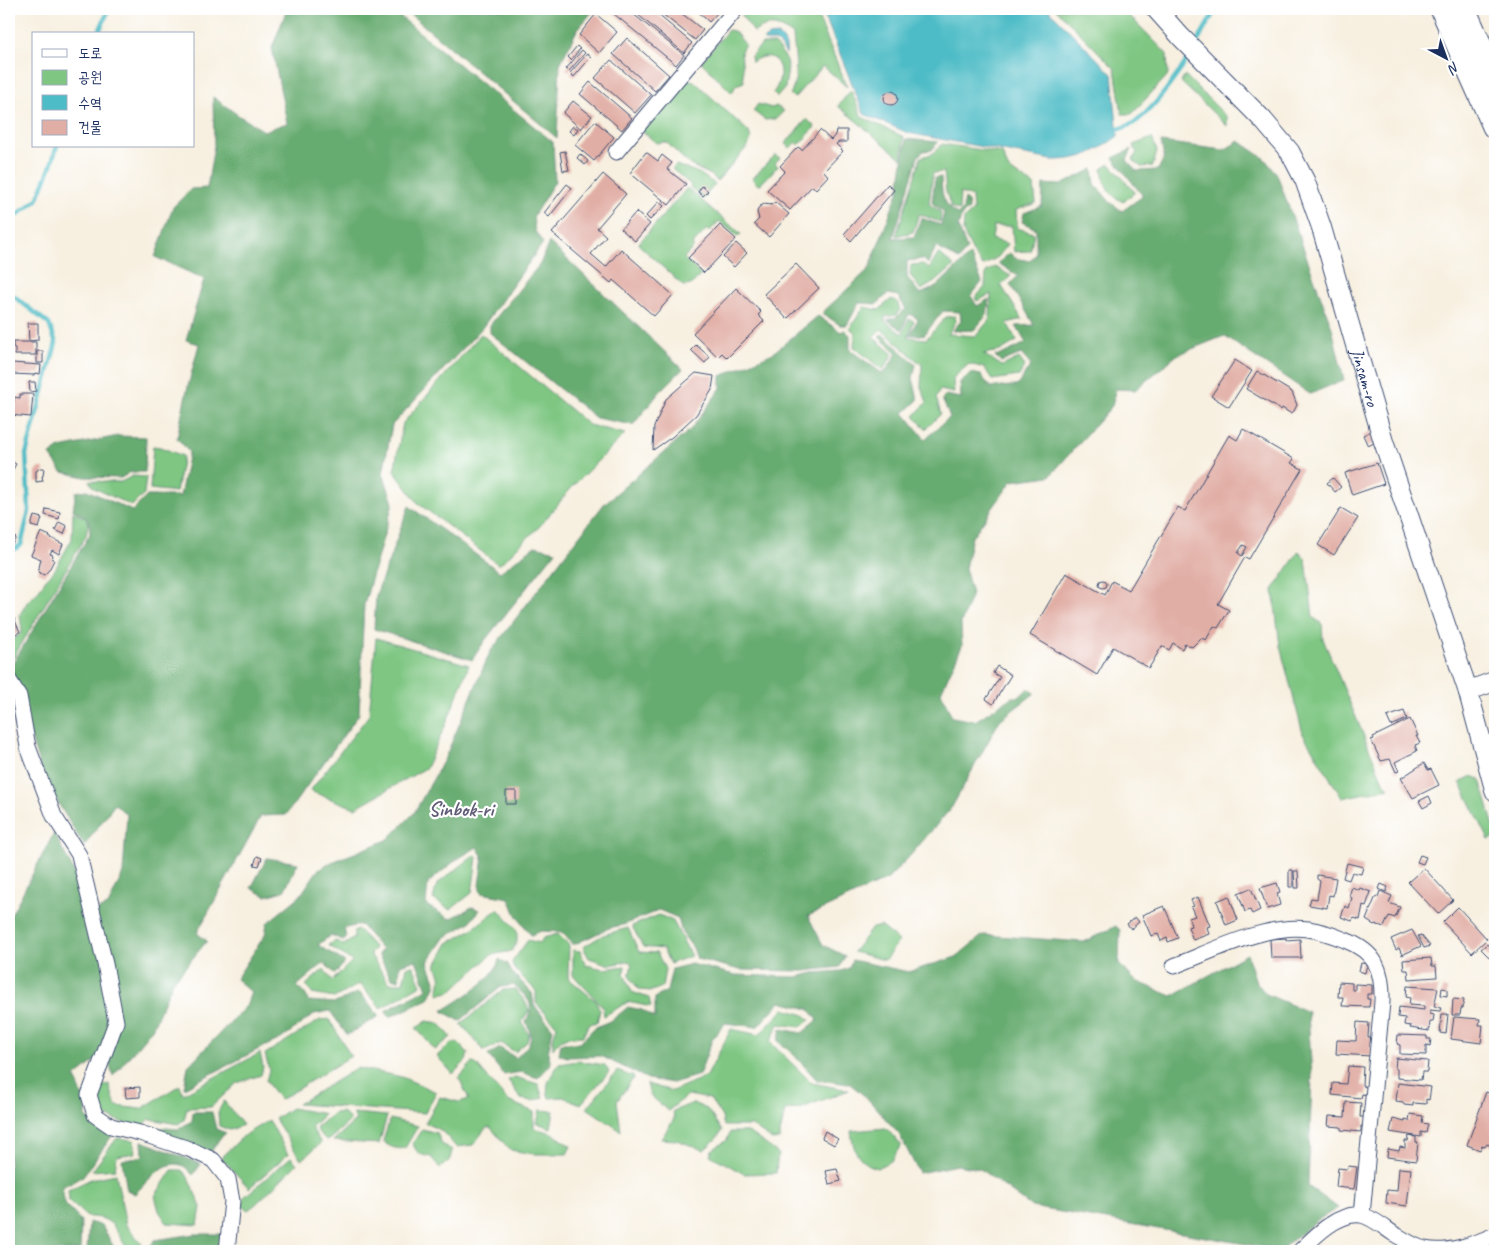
<svg xmlns="http://www.w3.org/2000/svg" width="1504" height="1260" font-family="Caveat,'Poor Story',sans-serif">
<style>
.green{fill:#7ec682;stroke:#4c7a70}
.forest{fill:#66ab70;stroke:#406d67}
.water{fill:#4ebcc6;stroke:#347692}
.lines{fill:none;stroke-linecap:round;stroke-linejoin:round}
.stream{stroke:#4ebcc6;stroke-width:4.5}
.building{fill:#e1aea5;fill-rule:evenodd}
.minor-casing{stroke:#3c4c71;stroke-width:17}
.tertiary-casing{stroke:#3c4c71;stroke-width:21}
.primary-casing{stroke:#3c4c71;stroke-width:27}
.minor{stroke:#fff;stroke-width:15}
.tertiary{stroke:#fff;stroke-width:19}
.primary{stroke:#fff;stroke-width:25}
.labels{text-anchor:middle;stroke-width:4.5;stroke-linejoin:round;paint-order:stroke}
.street-label{font-size:18px;fill:#1b2f5e;stroke:#fff}
.quarter-label{font-size:20px;font-weight:bold;fill:#605b77;stroke:#fff}
</style>
<rect width="100%" height="100%" fill="#fff"/>
<filter id="ink" filterUnits="userSpaceOnUse"><feTurbulence type="fractalNoise" baseFrequency=".02" numOctaves="2"/><feDisplacementMap in="SourceGraphic" scale="10" xChannelSelector="R" yChannelSelector="G"/><feConvolveMatrix kernelMatrix="1 2 1 2 8 2 1 2 1" color-interpolation-filters="sRGB"/></filter>
<filter id="wash" filterUnits="userSpaceOnUse"><feTurbulence type="fractalNoise" baseFrequency=".0096" numOctaves="4" result="noise"/><feDisplacementMap in="SourceGraphic" scale="20" xChannelSelector="R" yChannelSelector="G"/><feGaussianBlur stdDeviation="1.12" result="paint"/><feColorMatrix in="noise" values="0 0 0 0 0 0 0 0 0 0 0 0 0 0 0 0 0 1.4 0 .05"/><feComposite in="paint" operator="in"/></filter>
<g filter="url(#wash)">
<rect width="100%" height="100%" fill="#f7efdf"/>
<path class="green" d="M 747,9 L 815,9 L 847,87 L 823,66 L 794,98 L 790,94 C 800,81 794,50 793,35 C 778,25 770,22 754,32 L 741,15 Z
M 1056,9 L 1123,9 L 1167,54 L 1168,75 L 1132,114 L 1122,114 L 1115,69 Z
M 728,30 L 734,31 L 745,44 L 741,51 L 744,82 L 736,85 L 732,93 L 701,62 Z
M 762,44 L 775,44 L 785,57 L 788,68 L 785,88 L 777,97 L 773,93 C 789,72 776,45 752,62 L 751,56 Z
M 1185,75 L 1227,117 L 1227,126 L 1181,82 Z
M 686,79 L 694,81 L 749,132 L 751,139 L 748,146 L 717,181 L 711,175 L 690,165 L 666,142 L 656,143 L 640,129 Z
M 851,90 L 862,117 L 904,137 L 902,159 L 838,106 Z
M 758,104 L 772,108 L 776,106 L 784,111 L 776,119 L 765,120 L 753,111 Z
M 807,119 L 815,127 L 799,145 L 796,142 L 790,148 L 785,144 Z
M 1152,138 L 1157,151 L 1153,166 L 1141,167 L 1133,160 L 1137,152 L 1133,145 Z
M 942,144 L 1002,153 L 1009,170 L 1034,185 L 1036,203 L 1016,210 L 1017,228 L 1034,233 L 1030,251 L 1014,252 L 1012,226 L 994,226 L 992,239 L 1008,244 L 998,257 L 983,266 L 975,256 L 963,232 L 964,219 L 973,211 L 972,197 L 960,193 L 959,211 L 951,207 L 946,192 L 944,172 L 933,173 L 929,204 L 941,212 L 940,222 L 919,214 L 913,232 L 896,236 L 921,157 L 932,154 Z
M 775,155 L 780,158 L 775,163 L 778,166 L 759,186 L 752,179 Z
M 1110,164 L 1135,192 L 1123,202 C 1108,194 1104,185 1102,169 Z
M 676,165 L 699,173 L 715,184 L 703,199 L 690,187 L 691,185 L 672,169 Z
M 687,188 L 741,234 L 737,236 L 719,221 L 709,232 L 707,229 L 692,245 L 694,247 L 684,258 L 701,275 L 691,285 L 683,286 L 638,244 Z
M 939,253 L 954,266 L 938,280 L 921,290 L 910,275 L 911,265 L 923,264 L 929,269 Z
M 995,267 L 1011,276 L 1001,285 L 1022,319 L 1007,323 L 1017,341 L 1000,351 L 983,354 L 1002,366 L 1019,358 L 1025,366 L 1019,376 L 992,380 L 985,368 L 969,364 L 953,378 L 954,393 L 940,390 L 936,398 L 941,414 L 926,429 L 914,416 L 927,402 L 921,387 L 922,365 L 881,329 L 873,337 L 893,354 L 883,370 L 854,347 L 855,333 L 850,328 L 864,307 L 879,310 L 891,299 L 897,301 L 900,310 L 896,315 L 885,317 L 885,321 L 902,334 L 909,319 L 914,321 L 908,337 L 926,339 L 946,317 L 955,316 L 956,321 L 948,334 L 976,336 L 990,319 L 991,294 L 977,301 L 975,298 L 985,287 L 986,272 Z
M 481,334 L 589,425 L 625,434 L 573,486 L 540,526 L 499,565 L 418,503 L 394,471 L 403,423 Z
M 153,446 L 160,447 L 183,456 L 176,492 L 150,489 Z
M 133,476 L 146,477 L 144,494 L 132,506 L 94,488 L 89,481 L 121,482 Z
M 73,512 L 86,518 L 88,524 L 86,536 L 10,663 L 9,663 L 9,644 L 22,632 L 20,614 L 28,601 L 37,593 L 46,579 L 54,571 L 72,539 Z
M 1299,551 L 1306,559 L 1313,617 L 1322,624 L 1323,639 L 1382,779 L 1389,788 L 1342,798 L 1303,734 L 1280,646 L 1273,590 Z
M 376,638 L 469,665 L 446,724 L 426,768 L 355,808 L 310,791 L 369,715 Z
M 1472,776 L 1480,779 L 1495,830 L 1495,837 L 1489,840 L 1460,782 Z
M 475,855 L 477,857 L 472,893 L 450,910 L 433,899 L 437,884 Z
M 498,909 L 517,930 L 517,942 L 512,951 L 491,955 L 450,992 L 438,994 L 441,978 L 436,965 L 448,943 L 471,930 Z
M 659,915 L 673,921 L 691,956 L 670,964 L 663,949 L 643,947 L 632,926 Z
M 881,926 L 899,941 L 885,960 L 853,952 L 872,928 Z
M 628,928 L 639,952 L 657,953 L 665,969 L 662,987 L 652,991 L 639,990 L 629,976 L 632,965 L 629,961 L 610,965 L 589,958 L 583,947 L 603,935 Z
M 359,930 L 375,948 L 370,954 L 389,983 L 403,983 L 407,967 L 413,966 L 421,985 L 381,1008 L 360,984 L 334,998 L 312,994 L 311,990 L 306,985 L 324,969 L 332,981 L 352,961 L 328,945 L 336,941 L 344,945 L 354,938 L 354,931 Z
M 558,934 L 569,945 L 568,978 L 596,1001 L 600,1010 L 597,1022 L 589,1024 L 583,1036 C 568,1037 562,1035 553,1049 L 553,1039 L 557,1026 L 536,1003 L 536,991 L 514,969 L 512,962 L 528,940 L 540,943 L 543,938 Z
M 573,950 L 580,951 L 586,965 L 604,969 L 625,966 L 624,974 L 632,992 L 649,998 L 651,1007 L 628,1002 L 604,1016 L 603,1007 L 573,975 Z
M 515,989 L 525,1001 L 529,1010 L 522,1022 L 529,1035 L 527,1042 L 515,1052 L 501,1043 L 484,1051 L 461,1024 L 503,990 Z
M 784,1009 L 805,1015 L 810,1020 L 800,1027 L 779,1024 L 770,1042 L 812,1083 L 849,1090 L 799,1109 L 785,1110 L 779,1139 L 772,1140 L 752,1126 L 724,1126 L 722,1117 L 710,1099 L 688,1095 L 668,1111 L 650,1095 L 647,1084 L 672,1091 L 707,1076 L 731,1029 L 759,1035 Z
M 329,1019 L 351,1056 L 280,1100 L 266,1081 L 269,1070 L 265,1054 L 320,1020 Z
M 427,1021 L 439,1023 L 451,1037 L 435,1050 L 416,1028 Z
M 452,1043 L 459,1043 L 468,1053 L 466,1061 L 453,1074 L 437,1056 Z
M 260,1053 L 263,1067 L 261,1075 L 237,1083 L 211,1107 L 187,1108 L 184,1120 L 178,1124 L 150,1119 L 140,1129 L 103,1115 L 96,1104 L 102,1086 L 109,1084 L 116,1106 L 141,1109 L 180,1085 L 183,1094 Z
M 577,1061 L 605,1065 L 609,1072 L 581,1104 L 563,1097 L 549,1098 C 544,1084 551,1076 559,1064 Z
M 472,1063 L 476,1064 L 508,1101 L 534,1112 L 534,1128 L 552,1133 L 571,1146 L 567,1154 L 534,1154 L 510,1150 L 490,1127 L 486,1128 L 473,1145 L 456,1147 L 442,1131 L 425,1123 L 440,1097 L 459,1102 L 469,1099 L 459,1078 Z
M 357,1068 L 402,1077 L 436,1092 L 425,1113 L 298,1104 Z
M 617,1071 L 634,1077 L 617,1101 L 621,1131 L 587,1108 Z
M 515,1077 L 538,1084 L 543,1098 L 532,1101 L 521,1099 L 508,1080 Z
M 224,1101 L 243,1125 L 230,1130 L 219,1126 L 218,1112 Z
M 693,1103 L 707,1109 L 722,1131 L 716,1139 L 704,1150 L 676,1140 L 661,1139 L 674,1119 L 673,1111 Z
M 291,1108 L 325,1114 L 311,1127 L 321,1143 L 301,1160 L 275,1119 Z
M 540,1110 L 554,1111 L 551,1128 L 537,1123 Z
M 342,1112 L 351,1120 L 330,1139 L 326,1140 L 317,1131 L 316,1127 L 334,1113 Z
M 353,1113 L 387,1116 L 379,1144 L 333,1141 L 356,1120 Z
M 390,1119 L 418,1126 L 405,1148 C 398,1150 388,1147 383,1141 Z
M 269,1120 L 288,1154 L 249,1188 L 221,1157 L 246,1134 Z
M 886,1128 L 901,1145 L 891,1161 L 877,1168 C 858,1162 853,1150 851,1131 Z
M 422,1129 L 437,1133 L 442,1144 L 452,1150 L 450,1160 L 440,1168 L 431,1157 C 421,1155 416,1154 413,1143 Z
M 730,1132 L 748,1132 L 778,1153 L 776,1173 L 744,1174 L 710,1155 L 712,1150 L 727,1140 Z
M 117,1138 L 134,1140 L 135,1153 L 117,1156 L 115,1169 L 92,1171 Z
M 291,1157 L 297,1164 L 256,1204 L 248,1210 L 242,1206 L 243,1198 Z
M 172,1170 L 182,1170 L 188,1177 L 201,1207 L 198,1225 L 167,1223 L 159,1211 L 155,1196 Z
M 116,1174 L 126,1225 L 142,1244 L 136,1250 L 128,1250 C 114,1229 114,1216 87,1217 L 69,1201 L 68,1190 L 91,1179 Z"/>
<path class="forest" d="M 287,9 L 391,9 L 553,142 L 555,181 L 533,217 L 535,231 L 543,243 L 482,328 L 392,425 L 383,473 L 393,503 L 364,605 L 359,714 L 286,815 L 261,816 L 197,933 L 207,941 L 173,982 L 152,1029 L 113,1076 L 106,1052 L 75,1077 L 86,1105 L 86,1117 L 112,1136 L 83,1176 L 62,1187 L 64,1203 L 81,1221 L 80,1251 L 9,1251 L 9,919 L 54,833 L 82,887 L 84,915 L 108,906 L 123,873 L 127,815 L 115,804 L 84,846 L 43,778 L 12,673 L 9,671 L 9,664 L 12,665 L 90,534 C 89,518 89,518 73,510 L 76,492 L 87,490 L 132,511 L 147,496 L 180,496 L 189,452 L 177,438 L 186,394 L 199,344 L 186,340 L 204,279 L 155,257 L 173,207 L 191,189 L 207,188 L 214,146 L 213,97 L 238,115 L 264,131 L 287,123 L 272,48 Z
M 404,9 L 595,9 L 577,30 L 560,64 L 557,138 Z
M 906,139 L 938,142 L 932,150 L 923,151 L 918,157 L 893,238 L 914,237 L 921,218 L 941,225 L 944,212 L 932,203 L 935,178 L 941,177 C 942,196 942,202 958,215 L 963,209 L 964,199 L 968,202 L 969,210 L 962,214 L 958,227 L 967,249 L 959,260 L 936,247 L 928,264 L 923,259 L 907,261 L 907,277 L 920,294 L 936,287 L 970,255 L 982,282 L 971,296 L 977,306 L 989,299 L 987,315 L 974,330 L 952,331 L 961,321 L 960,312 L 943,311 L 924,335 L 910,335 L 918,319 L 909,314 L 902,330 L 887,320 L 895,318 L 906,309 L 898,296 L 888,294 L 877,304 L 859,303 L 847,325 L 840,325 L 822,313 L 869,269 L 899,190 Z
M 1239,141 L 1264,158 L 1277,174 L 1332,328 L 1344,380 L 1310,394 L 1224,336 L 1177,355 L 1135,390 L 1116,389 L 1112,406 L 1050,476 L 1012,481 L 972,537 L 965,568 L 972,594 L 961,623 L 962,646 L 941,692 L 952,717 L 975,721 L 1012,697 L 1019,697 L 1028,688 L 1035,693 L 1000,720 L 952,807 L 909,857 L 888,879 L 808,916 L 823,945 L 845,956 L 840,967 L 804,971 L 740,970 L 697,959 L 693,948 L 682,933 L 678,918 L 659,910 L 626,924 L 609,928 L 573,945 L 562,932 L 541,931 L 531,935 L 516,915 L 509,898 L 481,893 L 479,885 L 483,857 L 477,847 L 456,860 L 428,883 L 426,905 L 450,919 L 472,907 L 480,910 L 469,923 L 444,938 L 428,962 L 436,984 L 429,999 L 390,1017 L 385,1011 L 427,989 L 416,960 L 400,965 L 399,980 L 391,978 L 378,954 L 382,950 L 361,925 L 344,928 L 346,937 L 344,941 L 331,935 L 318,945 L 345,962 L 335,974 L 324,963 L 297,986 L 306,995 L 308,1001 L 335,1003 L 359,992 L 379,1016 L 347,1035 L 330,1011 L 314,1014 L 281,1039 L 261,1048 L 184,1088 L 188,1066 L 246,1006 L 251,992 L 236,979 L 265,935 L 267,923 L 300,896 L 317,871 L 327,864 L 387,840 L 414,813 L 445,758 L 490,652 L 604,504 L 691,429 L 721,388 L 721,376 L 773,353 L 818,316 L 841,332 L 845,330 L 850,335 L 850,350 L 882,373 L 885,372 L 897,353 L 879,337 L 882,334 L 916,364 L 913,378 L 918,400 L 904,413 L 925,439 L 950,417 L 942,399 L 946,395 L 961,398 L 960,382 L 971,373 L 981,375 L 990,387 L 1017,386 L 1031,365 L 1021,354 L 1001,362 L 995,356 L 1001,355 L 1026,343 L 1016,326 L 1034,325 L 1010,284 L 1018,276 L 998,263 L 1010,253 L 1015,258 L 1030,261 L 1036,254 L 1036,229 L 1022,222 L 1024,213 L 1042,206 L 1043,184 L 1061,185 L 1093,169 L 1095,184 L 1110,202 L 1122,211 L 1143,196 L 1113,158 L 1132,149 L 1127,160 L 1136,171 L 1158,170 L 1164,158 L 1161,142 L 1224,150 Z
M 549,242 L 683,369 L 659,393 L 633,425 L 596,418 L 490,333 L 490,325 L 540,264 Z
M 118,436 L 146,437 L 145,472 L 131,472 L 121,478 L 85,477 L 62,472 L 50,455 L 60,448 Z
M 409,506 L 500,572 L 535,546 L 556,551 L 486,639 L 472,660 L 374,629 L 376,595 Z
M 267,858 L 298,863 L 284,891 L 266,896 L 251,888 Z
M 1116,926 L 1120,930 L 1119,964 L 1136,981 L 1172,996 L 1247,954 L 1256,982 L 1266,994 L 1308,1012 L 1312,1078 L 1308,1186 L 1338,1208 L 1316,1221 L 1280,1250 L 1032,1207 L 980,1169 L 957,1165 L 919,1173 L 899,1134 L 866,1097 L 850,1084 L 817,1080 L 793,1054 L 778,1041 L 781,1029 L 802,1033 L 818,1020 L 809,1009 L 780,1002 L 757,1027 L 725,1023 L 712,1040 L 699,1075 L 673,1083 L 648,1079 L 601,1056 L 567,1057 L 559,1054 L 561,1043 L 580,1043 L 594,1028 L 612,1020 L 628,1007 L 642,1010 L 655,1018 L 655,998 L 667,991 L 672,969 L 691,964 L 735,975 L 797,977 L 814,973 L 841,971 L 849,968 L 852,960 L 909,972 L 956,957 L 983,935 L 1084,942 Z
M 499,959 L 508,964 L 511,971 L 532,993 L 534,1005 L 553,1029 L 548,1053 L 551,1064 L 538,1078 L 521,1072 L 504,1075 L 488,1055 L 500,1048 L 516,1058 C 530,1043 535,1042 526,1022 C 535,1001 529,1001 514,985 L 501,987 L 460,1021 L 442,1011 C 458,1001 497,978 499,959 Z
M 193,1112 L 212,1112 L 216,1129 L 226,1133 L 220,1138 L 211,1152 L 151,1131 L 152,1127 L 178,1129 L 192,1121 Z
M 142,1141 L 201,1164 L 193,1175 C 189,1171 185,1166 181,1165 C 164,1159 146,1183 135,1194 L 127,1190 L 122,1160 L 143,1156 Z
M 89,1222 L 102,1226 L 116,1251 L 87,1251 Z
M 195,1234 L 222,1234 L 220,1251 L 146,1251 L 155,1240 Z"/>
<path class="water" d="M 822,9 L 1048,9 L 1112,74 L 1118,136 C 1095,153 1082,160 1052,160 L 908,133 L 864,114 Z
M 778,35 C 785,41 787,45 786,54 L 782,47 L 776,41 L 764,41 L 764,39 L 769,36 Z"/>
<g class="lines">
<path class="stream" d="M 98,34 L 109,9
M 1196,44 L 1216,9
M 1113,131 C 1119,129 1126,127 1132,124 C 1151,113 1180,73 1191,53
M 9,221 L 37,200 L 50,168 L 57,146
M 9,294 L 15,297 L 49,324 L 56,343 L 26,454 L 29,511 L 21,545 L 9,553"/>
</g>
<g id="blocks">
<path class="building" d="M 608,9 L 627,9 L 684,55 L 676,65 Z
M 631,9 L 651,9 L 692,43 L 684,53 Z
M 656,9 L 676,9 L 703,30 L 695,40 Z
M 695,9 L 721,9 L 709,22 Z
M 596,14 L 617,32 L 599,53 L 579,35 Z
M 627,38 L 669,75 L 655,91 L 613,54 Z
M 577,46 L 580,49 L 571,60 L 568,57 Z
M 582,50 L 585,53 L 569,71 L 566,69 Z
M 587,54 L 591,57 L 574,77 L 570,73 Z
M 611,60 L 651,95 L 635,113 L 595,78 Z
M 590,82 L 632,118 L 622,130 L 580,94 Z
M884 98a7 7 0 1 1 14 0a7 7 0 1 1-14 0Z
M 573,101 L 592,116 L 581,129 L 563,113 Z
M 595,121 L 614,137 L 594,161 L 575,145 Z
M 573,126 L 578,129 L 574,135 L 569,131 Z
M 820,130 L 831,140 L 835,135 L 836,130 L 847,130 L 847,142 L 839,142 L 836,144 L 843,151 L 824,171 L 828,176 L 816,189 L 812,186 L 790,210 L 767,190 L 785,171 L 780,166 L 798,147 L 802,150 Z
M 565,151 L 569,170 L 563,171 L 560,152 Z
M 646,152 L 658,161 L 662,155 L 672,163 L 667,169 L 686,184 L 669,205 L 630,173 Z
M 580,154 L 588,161 L 585,165 L 577,158 Z
M 603,174 L 626,194 L 597,228 L 606,236 L 591,254 L 606,267 L 621,249 L 673,295 L 654,316 L 613,280 L 611,283 L 552,233 Z
M 567,184 L 572,188 L 549,217 L 544,213 Z
M 888,184 L 894,190 L 851,241 L 844,234 Z
M 702,186 L 708,191 L 703,196 L 698,192 Z
M 659,202 L 664,206 L 650,220 L 646,216 Z
M 775,202 L 789,214 L 769,237 L 754,224 L 759,219 L 757,212 L 759,207 L 764,204 L 771,205 Z
M 636,212 L 650,224 L 635,241 L 621,229 Z
M 720,225 L 736,239 L 704,273 L 688,258 Z
M 736,243 L 747,253 L 734,267 L 723,257 Z
M 796,264 L 819,288 L 787,319 L 764,294 Z
M 736,288 L 761,312 L 758,315 L 764,321 L 727,358 L 722,353 L 718,357 L 693,333 Z
M 28,323 L 38,323 L 38,340 L 29,341 Z
M 13,342 L 36,342 L 36,355 L 15,355 L 15,348 L 13,347 Z
M 696,345 L 710,357 L 705,363 L 691,350 Z
M 37,351 L 43,351 L 43,363 L 37,363 Z
M 1235,360 L 1252,371 L 1229,407 L 1211,396 Z
M 12,363 L 41,365 L 40,374 L 35,373 L 34,375 L 12,374 Z
M 1257,371 L 1292,392 L 1297,405 L 1294,411 L 1290,413 L 1282,408 L 1281,410 L 1246,389 Z
M 696,373 L 714,376 L 712,390 L 696,415 L 672,437 L 653,450 L 654,427 L 666,399 Z
M 29,382 L 35,382 L 36,391 L 30,392 Z
M 20,394 L 33,394 L 31,417 L 9,415 L 9,401 L 14,402 L 14,397 L 20,398 Z
M 1243,429 L 1294,459 L 1291,463 L 1302,469 L 1249,559 L 1245,557 L 1218,604 L 1229,610 L 1218,628 L 1214,626 L 1206,640 L 1201,638 L 1192,647 L 1185,643 L 1182,649 L 1173,643 L 1169,650 L 1162,646 L 1149,668 L 1113,647 L 1097,675 L 1030,635 L 1066,573 L 1105,595 L 1112,581 L 1129,590 L 1178,507 L 1185,511 L 1229,435 L 1237,440 ZM 1243,545 L 1247,547 L 1242,556 L 1238,553 Z
M 1371,431 L 1376,442 L 1368,446 L 1363,435 Z
M 10,460 L 16,464 L 11,473 L 9,471 Z
M 1377,463 L 1384,484 L 1352,495 L 1345,473 Z
M 40,468 L 44,468 L 43,476 L 42,476 L 43,481 L 36,482 L 36,471 Z
M 1333,478 L 1341,487 L 1335,492 L 1327,483 Z
M 1341,508 L 1358,518 L 1334,555 L 1318,545 Z
M 46,509 L 60,512 L 59,519 L 45,515 Z
M 34,516 L 42,518 L 39,528 L 31,526 Z
M 59,522 L 67,526 L 64,534 L 55,530 Z
M 41,532 L 50,536 L 49,537 L 63,544 L 59,554 L 52,550 L 50,554 L 53,555 L 52,559 L 54,560 L 49,570 L 44,575 L 38,572 L 41,559 L 31,555 Z
M 9,534 L 16,538 L 9,549 Z
M1099 584a4 4 0 1 1 8 0a4 4 0 1 1-8 0Z
M 9,607 L 20,632 L 9,637 Z
M 997,666 L 1011,675 L 993,704 L 986,699 L 1000,677 L 993,673 Z
M 1404,711 L 1407,719 L 1391,726 L 1387,717 Z
M 1410,719 L 1418,736 L 1416,736 L 1420,743 L 1415,745 L 1417,751 L 1395,762 L 1399,771 L 1396,772 L 1390,759 L 1381,761 L 1371,740 L 1374,739 L 1373,737 Z
M 1424,763 L 1428,770 L 1431,769 L 1439,785 L 1413,798 L 1401,778 Z
M 506,791 L 516,791 L 516,804 L 506,804 Z
M 1429,796 L 1432,803 L 1423,808 L 1419,801 Z
M 1420,855 L 1426,857 L 1423,864 L 1417,862 Z
M 257,856 L 262,858 L 259,866 L 254,865 Z
M 1347,863 L 1363,867 L 1361,874 L 1352,872 L 1349,880 L 1343,878 Z
M 1424,868 L 1453,900 L 1438,914 L 1408,882 Z
M 1289,870 L 1293,870 L 1293,887 L 1289,887 Z
M 1294,871 L 1298,871 L 1299,888 L 1295,888 Z
M 1317,875 L 1336,878 L 1333,896 L 1329,895 L 1327,908 L 1309,905 L 1311,898 L 1317,899 L 1320,881 L 1317,879 Z
M 1277,883 L 1280,892 L 1277,893 L 1280,905 L 1267,909 L 1260,888 Z
M 1381,884 L 1388,887 L 1386,892 L 1379,889 Z
M 1352,887 L 1359,890 L 1360,888 L 1371,892 L 1366,906 L 1363,905 L 1360,920 L 1354,918 L 1352,921 L 1341,917 L 1345,906 L 1349,908 L 1352,898 L 1349,896 Z
M 1251,888 L 1260,910 L 1252,914 L 1250,910 L 1245,912 L 1238,893 Z
M 1380,891 L 1392,896 L 1389,903 L 1400,907 L 1395,918 L 1389,916 L 1384,927 L 1375,924 L 1374,925 L 1366,920 L 1376,896 L 1378,897 Z
M 1229,896 L 1238,920 L 1226,925 L 1217,901 Z
M 1198,897 L 1210,926 L 1207,927 L 1209,934 L 1193,940 L 1188,927 L 1191,926 L 1189,918 L 1195,916 L 1191,907 L 1194,906 L 1191,900 Z
M 1164,906 L 1178,938 L 1168,942 L 1167,938 L 1161,941 L 1158,934 L 1151,936 L 1142,915 Z
M 1458,907 L 1487,939 L 1472,953 L 1443,922 Z
M 1135,917 L 1139,922 L 1131,929 L 1127,924 Z
M 1412,930 L 1421,946 L 1402,955 L 1399,948 L 1396,950 L 1391,939 Z
M 1421,935 L 1430,946 L 1424,948 L 1418,936 Z
M 1286,938 L 1286,940 L 1300,939 L 1301,958 L 1271,958 L 1270,939 Z
M 1487,944 L 1494,952 L 1489,957 L 1481,949 Z
M 1431,958 L 1432,966 L 1436,966 L 1437,977 L 1409,979 L 1408,970 L 1404,970 L 1403,960 Z
M 1361,963 L 1367,964 L 1365,973 L 1359,971 Z
M 1339,982 L 1352,983 L 1352,990 L 1355,990 L 1355,984 L 1372,985 L 1372,994 L 1367,994 L 1367,999 L 1370,999 L 1369,1007 L 1342,1006 L 1343,997 L 1338,997 Z
M 1407,986 L 1438,988 L 1434,1007 L 1441,1008 L 1440,1011 L 1430,1010 L 1430,1014 L 1434,1015 L 1433,1022 L 1430,1022 L 1429,1031 L 1410,1028 L 1411,1026 L 1404,1025 L 1405,1018 L 1398,1017 L 1399,1007 L 1424,1010 L 1424,1006 L 1409,1005 L 1410,998 L 1406,997 Z
M 1442,988 L 1447,989 L 1447,996 L 1441,995 Z
M 1453,999 L 1464,1000 L 1463,1008 L 1461,1008 L 1460,1015 L 1452,1015 Z
M 1442,1014 L 1448,1014 L 1446,1034 L 1440,1033 Z
M 1454,1017 L 1480,1019 L 1479,1025 L 1483,1025 L 1481,1043 L 1451,1039 Z
M 1357,1022 L 1369,1023 L 1368,1037 L 1372,1037 L 1371,1056 L 1336,1054 L 1337,1040 L 1356,1041 Z
M 1398,1035 L 1427,1036 L 1427,1039 L 1431,1039 L 1430,1046 L 1426,1045 L 1426,1055 L 1400,1054 L 1400,1045 L 1397,1044 Z
M 1396,1058 L 1428,1061 L 1427,1072 L 1422,1072 L 1421,1080 L 1397,1078 L 1397,1069 L 1395,1069 Z
M 1348,1066 L 1363,1067 L 1362,1085 L 1367,1088 L 1367,1095 L 1362,1094 L 1361,1098 L 1332,1095 L 1333,1083 L 1346,1084 Z
M 1398,1083 L 1431,1087 L 1429,1100 L 1426,1099 L 1426,1104 L 1413,1103 L 1413,1106 L 1404,1105 L 1403,1102 L 1396,1101 Z
M 140,1087 L 140,1097 L 126,1098 L 125,1088 Z
M 1486,1092 L 1495,1095 L 1495,1147 L 1487,1144 L 1485,1147 L 1482,1146 L 1480,1150 L 1467,1145 Z
M 1346,1102 L 1361,1103 L 1360,1117 L 1364,1117 L 1364,1126 L 1361,1126 L 1361,1132 L 1341,1130 L 1341,1127 L 1328,1126 L 1329,1116 L 1345,1117 Z
M 1410,1114 L 1423,1116 L 1422,1123 L 1428,1124 L 1426,1133 L 1421,1132 L 1421,1137 L 1390,1132 L 1393,1119 L 1405,1122 L 1405,1120 L 1409,1121 Z
M 825,1131 L 838,1139 L 834,1145 L 822,1138 Z
M 1409,1136 L 1416,1137 L 1416,1142 L 1418,1142 L 1416,1161 L 1387,1157 L 1388,1149 L 1399,1151 L 1400,1147 L 1405,1148 L 1405,1141 L 1408,1141 Z
M 1348,1166 L 1357,1167 L 1354,1189 L 1336,1187 L 1338,1168 L 1347,1169 Z
M 1399,1168 L 1411,1169 L 1407,1206 L 1386,1203 L 1387,1190 L 1397,1191 Z
M 837,1169 L 841,1181 L 829,1184 L 826,1171 Z"/>
</g>
</g>
<g filter="url(#ink)">
<use href="#blocks" fill-opacity="0" stroke="#3c4c71" stroke-width="1"/>
<g class="lines">
<defs>
<path id="minor" d="M 616,152 L 736,9
M 9,680 L 19,696 L 28,747 L 54,816 L 79,855 L 105,964 L 116,1022 L 89,1095 L 95,1115 L 111,1126 L 140,1133 L 189,1149 L 213,1160 L 228,1179 L 232,1201 L 227,1251
M 1174,966 C 1213,951 1267,923 1308,929 C 1321,931 1333,935 1345,940 C 1376,952 1383,970 1382,1002 L 1362,1215
M 1300,1251 C 1314,1237 1338,1212 1361,1215 C 1372,1217 1385,1228 1394,1234 C 1404,1239 1414,1247 1425,1249 C 1448,1254 1474,1244 1495,1235"/>
<g id="tertiary">
<path id="s1" d="M 1156,9 L 1181,37 L 1263,120 L 1290,152 L 1305,181 L 1321,226 L 1383,440 L 1468,691 L 1495,791"/>
<path d="M 1468,691 L 1495,681"/>
</g>
<path id="primary" d="M 1443,9 L 1495,126
M 1463,9 L 1495,81"/>
</defs>
<use href="#minor" class="minor-casing"/>
<use href="#tertiary" class="tertiary-casing"/>
<use href="#primary" class="primary-casing"/>
<use href="#minor" class="minor"/>
<use href="#tertiary" class="tertiary"/>
<use href="#primary" class="primary"/>
</g>
</g>
<g class="labels">
<g class="street-label">
<text dy="6" stroke="none"><textPath href="#s1" startOffset="434">Jinsam-ro</textPath></text>
</g>
<g class="quarter-label">
<text x="461" y="816">Sinbok-ri</text>
</g>
</g>
<rect width="1504" height="1260" fill="none" stroke="#fff" stroke-width="30"/>
<rect x="32" y="32" width="162" height="115" fill="#ffffff" stroke="#a4acbf"/>
<rect x="42" y="49" width="25" height="8" fill="#ffffff" stroke="#a4acbf"/>
<text x="78" y="58" font-size="15" fill="#1b2f5e">도로</text>
<rect x="42" y="70" width="25" height="15" fill="#7ec682" stroke="#a4acbf"/>
<text x="78" y="82" font-size="15" fill="#1b2f5e">공원</text>
<rect x="42" y="95" width="25" height="15" fill="#4ebcc6" stroke="#a4acbf"/>
<text x="78" y="108" font-size="15" fill="#1b2f5e">수역</text>
<rect x="42" y="120" width="25" height="15" fill="#e1aea5" stroke="#a4acbf"/>
<text x="78" y="132" font-size="15" fill="#1b2f5e">건물</text>
<g transform="translate(1446 58) rotate(139)" stroke="#ffffff" stroke-width="4" paint-order="stroke">
<path d="M0-4L9 19L0 12L-9 19Z" fill="#1b2f5e"/>
<text y="-8" font-size="14" font-weight="bold" text-anchor="middle" fill="#1b2f5e">N</text>
</g>
</svg>
